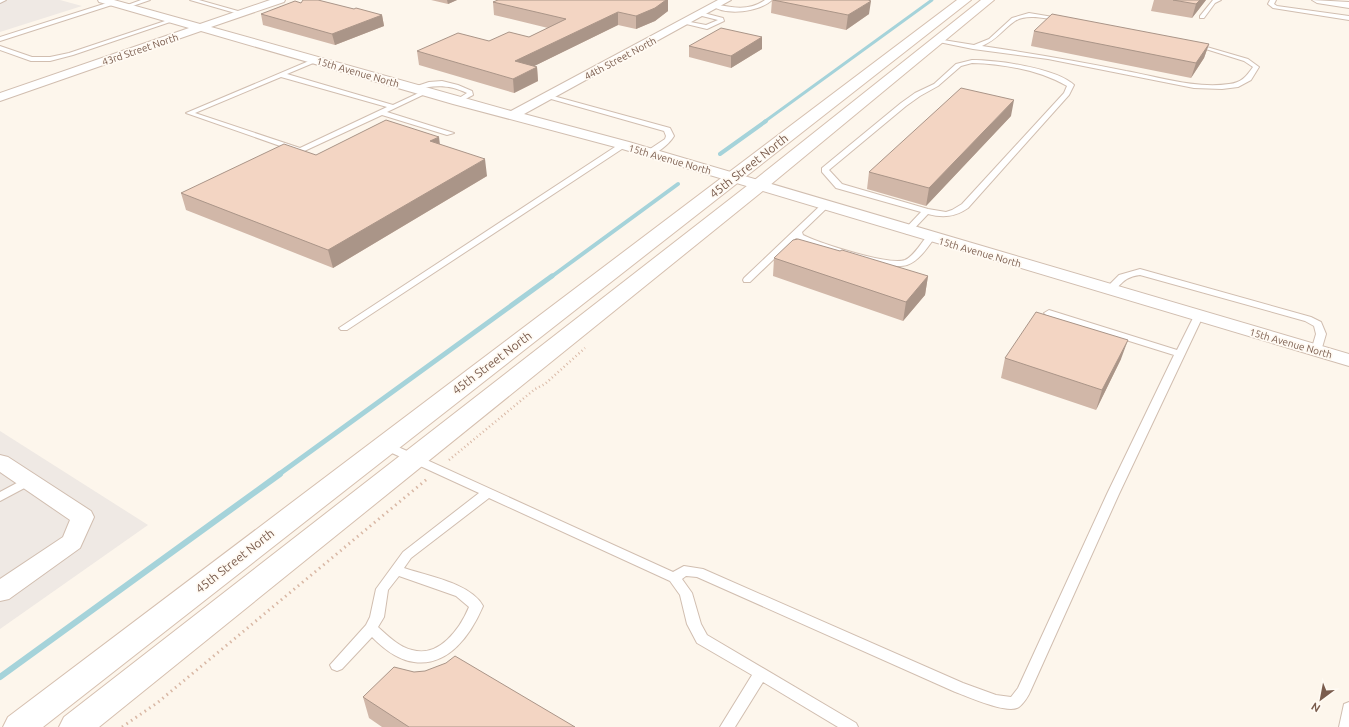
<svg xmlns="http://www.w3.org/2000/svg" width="1349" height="727" font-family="Ubuntu,sans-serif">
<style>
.industrial{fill:#efe9e4}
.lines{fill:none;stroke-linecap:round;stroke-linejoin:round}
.stream-far3{stroke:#a5d3da;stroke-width:3}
.stream-far2{stroke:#a5d3da;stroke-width:4}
.stream-far1{stroke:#a5d3da;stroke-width:5}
.stream{stroke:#a5d3da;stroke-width:6}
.lane-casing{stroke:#d1beb0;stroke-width:2}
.street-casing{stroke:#d1beb0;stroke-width:2}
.secondary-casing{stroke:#d6c0b0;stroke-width:2}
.path-far1{stroke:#d9b8a5;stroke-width:2.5;stroke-dasharray:1 3;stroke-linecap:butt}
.path{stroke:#d9b8a5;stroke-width:3;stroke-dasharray:1.5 4;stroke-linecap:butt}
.lane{fill:#fff;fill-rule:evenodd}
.street{fill:#fff;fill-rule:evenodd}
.secondary{fill:#fff;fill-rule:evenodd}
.wall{fill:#d1b7a8}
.shaded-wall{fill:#aa9588}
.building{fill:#f3d5c3;stroke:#aa9588}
.labels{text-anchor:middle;stroke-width:3.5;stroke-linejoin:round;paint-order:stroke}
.far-street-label{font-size:10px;fill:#7a5c4d;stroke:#fffaf3}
.street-label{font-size:12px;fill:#7a5c4d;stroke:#fffaf3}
</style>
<rect width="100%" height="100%" fill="#fdf6ec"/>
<path class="industrial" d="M 0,0 L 60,0 L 82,6 L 0,32 Z
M 0,431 L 148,525 L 0,629 Z"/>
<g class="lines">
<path class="stream-far3" d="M 764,122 L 932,0"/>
<path class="stream-far2" d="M 720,154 L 766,121
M 551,277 L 678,184"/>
<path class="stream-far1" d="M 278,475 L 552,276"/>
<path class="stream" d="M 0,677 L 280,474"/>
<defs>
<path id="lane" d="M 0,0 L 6,0 L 0,3 Z
M 141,0 L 150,0 L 127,8 L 122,7 Z
M 190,0 L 199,0 L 245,13 L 242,15 Z
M 765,0 L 772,0 C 759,12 727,16 712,6 L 715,4 C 733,8 749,11 765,0 Z
M 1213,0 L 1221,0 L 1215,3 L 1204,18 L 1200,18 L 1200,16 Z
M 1270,0 L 1276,0 L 1274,4 L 1277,6 L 1349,16 L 1349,20 L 1273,8 L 1268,4 Z
M 113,1 L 116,3 L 115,4 L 0,41 L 0,37 Z
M 700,12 L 723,18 L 724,21 L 707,29 L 682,23 L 685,21 L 706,25 L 718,20 L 698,15 L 697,14 Z
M 1029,13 L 1065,19 L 1062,21 C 1048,19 1027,13 1015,21 C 1002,30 998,39 982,46 C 1030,53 1078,61 1126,71 C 1159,77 1196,89 1229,84 C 1241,83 1246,77 1253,67 L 1244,61 L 1193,45 L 1193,43 L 1248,59 L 1259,67 L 1251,80 L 1238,87 L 1222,89 L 1194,88 L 1048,59 L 973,49 L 934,41 L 937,39 L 974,45 L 989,39 L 1012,18 Z
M 171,19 L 176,20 L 73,55 L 50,61 L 31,61 L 0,50 L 0,46 L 32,57 L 50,57 L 69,53 Z
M 316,58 L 319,60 L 318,61 L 287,74 L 393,105 L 425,90 L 429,90 L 429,92 L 387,112 L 454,133 L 447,135 L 382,115 L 300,153 L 186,113 ZM 281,77 L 387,107 L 300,148 L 195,113 Z
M 972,60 C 997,60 1056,68 1074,85 L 1069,95 L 968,208 C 955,217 943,218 928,214 L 910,233 L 907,234 L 903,231 L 921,212 L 836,188 L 822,172 L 822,168 L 901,103 L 915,93 L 934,84 L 956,64 ZM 972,63 C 1004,64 1039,70 1067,86 L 1064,93 L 962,204 L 952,210 L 946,212 L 928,209 L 842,184 L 829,170 L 906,106 L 920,96 L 938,86 L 961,66 Z
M 442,81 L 458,85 L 472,91 L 473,95 L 458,103 L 456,102 L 456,100 L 467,93 C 448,84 434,85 414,90 L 411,88 L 429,82 Z
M 546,94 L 670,128 L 674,136 C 670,143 656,156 647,155 L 647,151 L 665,139 L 666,136 L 664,131 L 544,97 L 544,95 Z
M 621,143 L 628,145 L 347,330 L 341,330 L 339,328 Z
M 822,204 L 825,204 L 829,206 L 802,232 L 803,235 C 819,243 889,266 905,260 C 914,256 921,243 928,235 L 931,234 L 935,237 C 928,247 919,261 907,265 C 887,271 816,248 796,238 L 750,282 L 744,282 L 743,280 L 744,278 Z
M 1140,269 L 1311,317 L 1321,322 L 1326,334 L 1321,351 L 1316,354 L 1311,351 L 1316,334 L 1314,326 L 1305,321 L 1140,275 C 1120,277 1120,290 1109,293 L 1104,290 L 1119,275 Z
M 1049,310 L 1177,350 L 1195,314 L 1201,314 L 1203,316 L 1119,494 L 1030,692 C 1028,697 1023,704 1019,707 C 1008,715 966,696 953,691 L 697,577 L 686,576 L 682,579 L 692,593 L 701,624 L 707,635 L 856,723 L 858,727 L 838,727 L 763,682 L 735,727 L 720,727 L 752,675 L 697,643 L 687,624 L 680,595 L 670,581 L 489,498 L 411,558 L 404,568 C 427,576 471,583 483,606 C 471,634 449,667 414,662 C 397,660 383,648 372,637 L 342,669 L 337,671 L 332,669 L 330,665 L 366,625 L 370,617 L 376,589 L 403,552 L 479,493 L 381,448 L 379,445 L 381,442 L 385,441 L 673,572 L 684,566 L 703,569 L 963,683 L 996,695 L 1011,697 L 1018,688 L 1107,494 L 1174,355 L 1046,315 L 1044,313 ZM 399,576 L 456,596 L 469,607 C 460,629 439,658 412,650 C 399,647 388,636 378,627 L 384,617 L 388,590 Z
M 28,477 L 32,478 L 34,481 L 32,484 L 0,501 L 0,492 Z
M 1349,702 L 1349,727 L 1339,727 L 1344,704 Z"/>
<path id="street" d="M 98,0 L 114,0 L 200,24 L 270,0 L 285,0 L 284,2 L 211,27 L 511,111 L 718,0 L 731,0 L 524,114 L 629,142 L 1349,354 L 1349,366 L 619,148 L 453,104 L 201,31 L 0,101 L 0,93 L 189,28 L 99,2 Z
M 1312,0 L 1349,2 L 1349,8 L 1317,3 Z
M 0,455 L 8,457 L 91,511 L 94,517 L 80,548 L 9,599 L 0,601 L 0,579 L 63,537 L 70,520 L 0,472 Z"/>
<path id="secondary" d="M 957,0 L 971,0 L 43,727 L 3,727 L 8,717 Z
M 981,0 L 994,0 L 764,190 L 99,727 L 59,727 L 64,717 L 752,182 Z"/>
</defs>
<use href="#lane" class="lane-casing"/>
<use href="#street" class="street-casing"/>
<use href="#secondary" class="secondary-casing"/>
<path class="path-far1" d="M 449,460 L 535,389 L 545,384 L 585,348"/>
<path class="path" d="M 122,727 L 157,703 L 427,479"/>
<use href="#lane" class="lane"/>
<use href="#street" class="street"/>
<use href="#secondary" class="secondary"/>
</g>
<path class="wall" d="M 431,0 L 457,0 L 448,4 Z
M 498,0 L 668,0 L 668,11 L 655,21 L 636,29 L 618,25 L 534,66 L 537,67 L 538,81 L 514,93 L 419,65 L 417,51 L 489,41 L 529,37 L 548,28 L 494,15 L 493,2 Z
M 772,0 L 869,14 L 846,30 L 771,13 Z
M 1154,0 L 1206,0 L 1192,18 L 1151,11 Z
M 301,3 L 354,9 L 382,15 L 384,26 L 335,45 L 263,25 L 261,14 Z
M 1034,31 L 1209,44 L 1204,58 L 1191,78 L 1031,46 Z
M 762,37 L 762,49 L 731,68 L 689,57 L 689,46 Z
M 1011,116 L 926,206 L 867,189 L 869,172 Z
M 440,144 L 487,176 L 333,268 L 186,210 L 181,193 L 316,155 Z
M 774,258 L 928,276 L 925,295 L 903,321 L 773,276 Z
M 1005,358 L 1121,359 L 1096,410 L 1001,378 Z
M 363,697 L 575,727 L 382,727 L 369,718 Z"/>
<path class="shaded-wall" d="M 447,0 L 457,0 L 448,4 Z
M 666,0 L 668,0 L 668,11 L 655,21 L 636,29 L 636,16 Z
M 1200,0 L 1206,0 L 1192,18 L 1196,4 Z
M 871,1 L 869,14 L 846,30 L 848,15 Z
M 618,12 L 618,25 L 516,75 L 515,61 Z
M 382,15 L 384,26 L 335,45 L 332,34 Z
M 762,37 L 762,49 L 731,68 L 731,56 Z
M 1209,44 L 1204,58 L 1191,78 L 1196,63 Z
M 537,67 L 538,81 L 514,93 L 513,79 Z
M 1014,100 L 1011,116 L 926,206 L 929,188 Z
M 439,137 L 441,153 L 430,141 Z
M 485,159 L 487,176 L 333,268 L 328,250 Z
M 928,276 L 925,295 L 903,321 L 906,302 Z
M 1128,340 L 1121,359 L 1096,410 L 1102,390 Z"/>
<path class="building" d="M 303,0 L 318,0 L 354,9 L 356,8 L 382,15 L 332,34 L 261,14 L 295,1 L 301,3 Z
M 498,0 L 666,0 L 655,8 L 636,16 L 618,12 L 515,61 L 537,67 L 513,79 L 417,51 L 458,33 L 489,41 L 509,32 L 529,37 L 566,19 L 493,2 Z
M 773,0 L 868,0 L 871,1 L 848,15 Z
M 1173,0 L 1200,0 L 1196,4 Z
M 1052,14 L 1209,44 L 1196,63 L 1034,31 Z
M 721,28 L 762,37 L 731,56 L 689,46 Z
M 961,88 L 1014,100 L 929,188 L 869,172 Z
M 386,120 L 439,137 L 430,141 L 485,159 L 328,250 L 181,193 L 284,144 L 316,155 Z
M 798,239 L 840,251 L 842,250 L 928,276 L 906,302 L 774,258 L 793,240 Z
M 1036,312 L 1128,340 L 1102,390 L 1005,358 Z
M 455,656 L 575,727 L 409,727 L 363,697 L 394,667 L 414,672 L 425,671 L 446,663 Z"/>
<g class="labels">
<g class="far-street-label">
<text transform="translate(140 49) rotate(-19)" y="4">43rd Street North</text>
<text transform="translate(620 58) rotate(-28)" y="4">44th Street North</text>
<text transform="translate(358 72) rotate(16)" y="4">15th Avenue North</text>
<text transform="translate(670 159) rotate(16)" y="4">15th Avenue North</text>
<text transform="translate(980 252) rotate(16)" y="4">15th Avenue North</text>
<text transform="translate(1291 343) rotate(16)" y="4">15th Avenue North</text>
</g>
<g class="street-label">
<text transform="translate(749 166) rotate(-38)" y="4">45th Street North</text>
<text transform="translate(492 363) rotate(-37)" y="4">45th Street North</text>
<text transform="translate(235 561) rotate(-38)" y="4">45th Street North</text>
</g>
</g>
<g transform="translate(1321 699) rotate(212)" stroke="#fffaf3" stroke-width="3" paint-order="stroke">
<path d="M0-3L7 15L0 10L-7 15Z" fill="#7a5c4d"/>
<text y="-6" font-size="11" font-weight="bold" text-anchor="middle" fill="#7a5c4d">N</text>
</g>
</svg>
